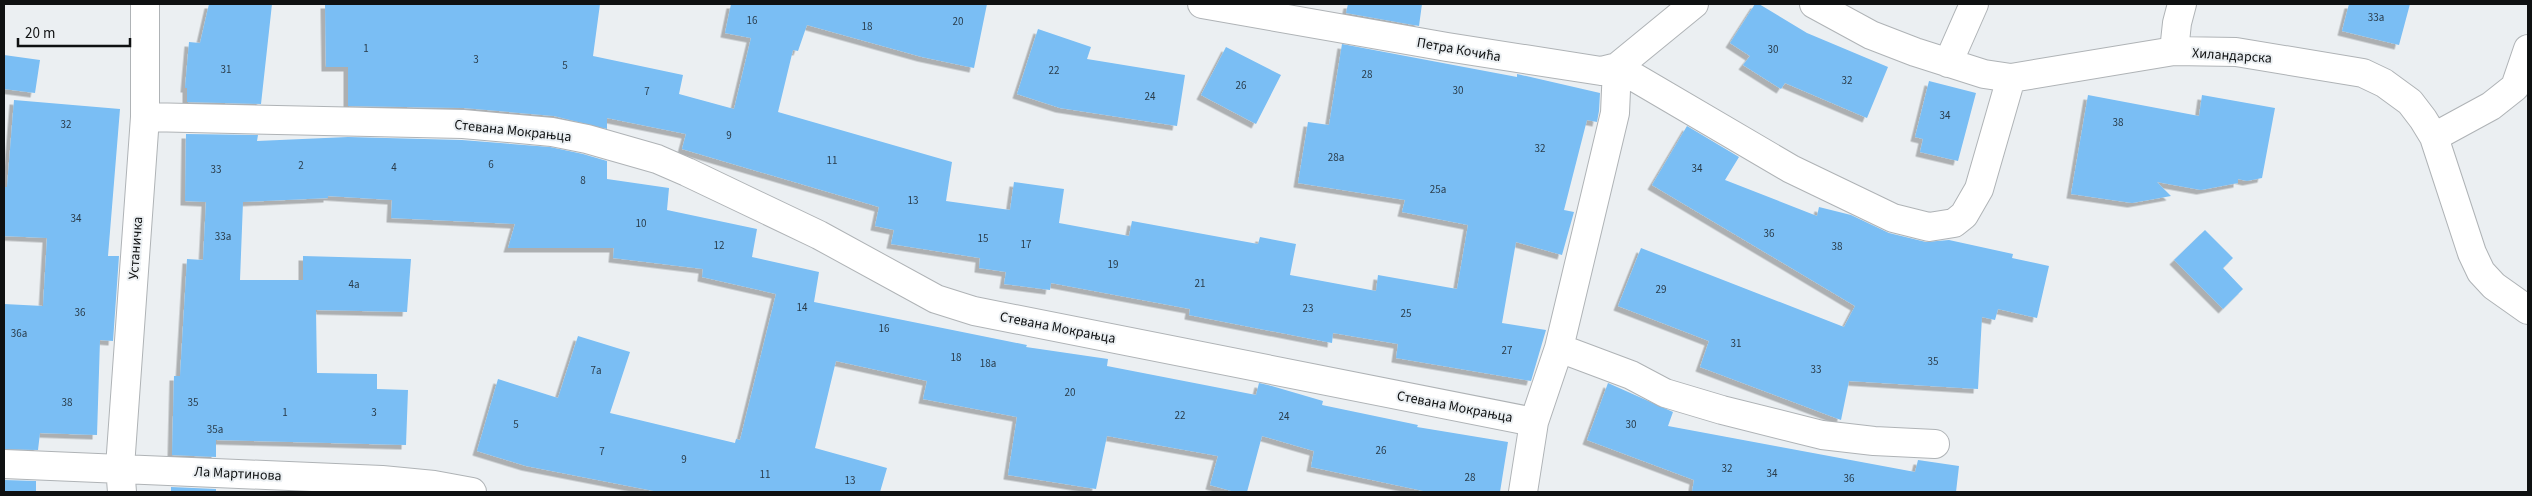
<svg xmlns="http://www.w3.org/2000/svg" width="2532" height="496" font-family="'Source Sans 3',sans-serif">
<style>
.building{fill:#7abef4;filter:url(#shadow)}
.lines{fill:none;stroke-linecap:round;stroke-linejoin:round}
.minor-casing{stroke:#afb3b6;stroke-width:30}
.minor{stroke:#fff;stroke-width:28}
.labels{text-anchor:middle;stroke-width:4;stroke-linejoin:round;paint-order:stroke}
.number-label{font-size:11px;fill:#2a3c4a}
.street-label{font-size:14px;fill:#0f1112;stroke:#ebeff2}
</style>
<defs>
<filter id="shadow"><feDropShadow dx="-4.5" dy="4.5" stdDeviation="0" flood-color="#0004"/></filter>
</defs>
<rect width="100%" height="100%" fill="#ebeff2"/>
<path class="building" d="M 209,4 L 272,4 L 261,104 L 187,102 L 187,88 L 185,88 L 189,42 L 200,43 Z
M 325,4 L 600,4 L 593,56 L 683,75 L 679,94 L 734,109 L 751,38 L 725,33 L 731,4 L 987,4 L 974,68 L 922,57 L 807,25 L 798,51 L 793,50 L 778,112 L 952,162 L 946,201 L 1010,210 L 1014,182 L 1064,189 L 1059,223 L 1129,236 L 1132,221 L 1258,244 L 1260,237 L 1296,244 L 1290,275 L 1376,291 L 1378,275 L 1457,289 L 1468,225 L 1402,212 L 1405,200 L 1298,183 L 1308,122 L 1329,125 L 1342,44 L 1517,77 L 1517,74 L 1600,93 L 1599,111 L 1597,122 L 1587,120 L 1564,210 L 1574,212 L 1562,255 L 1516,242 L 1502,323 L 1546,330 L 1531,381 L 1396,358 L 1398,344 L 1333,333 L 1332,343 L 1189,315 L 1190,309 L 1051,283 L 1050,290 L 1004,284 L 1006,272 L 979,268 L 980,258 L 891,244 L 894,230 L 875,226 L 879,207 L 682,149 L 686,134 L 607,118 L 607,129 L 554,116 L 464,108 L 348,106 L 348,67 L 326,67 Z
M 1348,4 L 1422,4 L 1419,26 L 1346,13 Z
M 1755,4 L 1759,4 L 1807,33 L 1888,67 L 1867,118 L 1785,83 L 1781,89 L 1743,65 L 1750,56 L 1730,43 Z
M 2349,4 L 2410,4 L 2399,45 L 2342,31 Z
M 1038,29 L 1091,47 L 1087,59 L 1185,75 L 1177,126 L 1060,108 L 1017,94 Z
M 1226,47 L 1281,75 L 1256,124 L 1201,95 Z
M 4,55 L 40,60 L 35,93 L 4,89 Z
M 1929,81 L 1976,93 L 1958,161 L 1920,152 L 1923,139 L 1915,137 Z
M 2088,95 L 2199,116 L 2202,95 L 2275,108 L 2262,178 L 2247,181 L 2238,179 L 2238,183 L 2201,190 L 2157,182 L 2171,196 L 2132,203 L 2071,194 Z
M 14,100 L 120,109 L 108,256 L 119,256 L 113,341 L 100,340 L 97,435 L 40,433 L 38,450 L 4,449 L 4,304 L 43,306 L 47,238 L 4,236 L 4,187 L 7,187 Z
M 1687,126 L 1739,157 L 1725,180 L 1817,216 L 1819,207 L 1851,215 L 1889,233 L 1926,242 L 1949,240 L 2013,254 L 2012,258 L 2049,266 L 2037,318 L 1998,309 L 1995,320 L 1982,317 L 1978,389 L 1849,381 L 1841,420 L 1700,367 L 1709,341 L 1618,306 L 1641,248 L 1844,327 L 1855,306 L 1652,185 Z
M 186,134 L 258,135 L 257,141 L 348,137 L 462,140 L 550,147 L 583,154 L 607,161 L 607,179 L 669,188 L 667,210 L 757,229 L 752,257 L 819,272 L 814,302 L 1027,345 L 1026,347 L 1108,359 L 1107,366 L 1256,395 L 1259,383 L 1268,385 L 1323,401 L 1322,405 L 1418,425 L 1417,427 L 1508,442 L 1500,492 L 1428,492 L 1311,467 L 1314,451 L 1262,436 L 1247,492 L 1235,492 L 1210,485 L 1218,456 L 1107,436 L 1096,489 L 1008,475 L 1017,417 L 923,399 L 927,381 L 836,361 L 815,448 L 887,468 L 880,492 L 659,492 L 526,466 L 477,451 L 498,379 L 558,398 L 578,336 L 630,352 L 610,413 L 735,443 L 736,439 L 740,440 L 776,294 L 702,277 L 703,269 L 613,258 L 614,248 L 508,248 L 515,224 L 391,218 L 392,200 L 328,196 L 328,198 L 243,202 L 240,280 L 303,280 L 303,256 L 411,259 L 407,312 L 316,310 L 317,373 L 377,374 L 377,389 L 408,390 L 406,445 L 216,440 L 216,457 L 172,455 L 174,376 L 180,376 L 187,259 L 203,260 L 206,202 L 185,201 Z
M 2205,230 L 2233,258 L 2223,268 L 2243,289 L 2223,309 L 2174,260 Z
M 1608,383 L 1673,412 L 1668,426 L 1915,472 L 1918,460 L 1959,466 L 1956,492 L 1692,492 L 1694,480 L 1587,440 Z
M 4,480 L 36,481 L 36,492 L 4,492 Z
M 171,487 L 216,489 L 216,492 L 171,492 Z"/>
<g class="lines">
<defs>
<path id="minor" d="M 1202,4 L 1447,47 L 1601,71 L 1617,67 L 1694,4
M 1814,4 L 1871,35 L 1915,52 L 1984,74 L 2011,78 L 2174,51 L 2236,52 L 2363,73 L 2384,83 L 2410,102 L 2423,119 L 2434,137 L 2472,253 L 2481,272 L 2494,286 L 2528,310
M 2174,51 L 2177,23 L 2182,4
M 1948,63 L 1974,4
M 145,117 L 463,124 L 552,132 L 587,139 L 657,159 L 687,172 L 819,235 L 936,299 L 974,311 L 1534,422 L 1559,348 L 1631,375 L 1665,393 L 1722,410 L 1822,435 L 1874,441 L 1935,444
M 2434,137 L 2491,106 L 2515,87 L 2528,49
M 1559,348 L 1615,113 L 1617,67 L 1791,169 L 1893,218 L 1929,227 L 1954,223 L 1964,215 L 1979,189 L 2011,78
M 4,464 L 382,480 L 434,485 L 472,492
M 122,492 L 120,467 L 145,117 L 145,4
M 1523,492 L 1534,422"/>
</defs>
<use href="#minor" class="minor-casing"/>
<use href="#minor" class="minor"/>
</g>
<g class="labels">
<g class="number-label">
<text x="2376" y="21">33a</text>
<text x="752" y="24">16</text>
<text x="958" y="25">20</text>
<text x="867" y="30">18</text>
<text x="366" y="52">1</text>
<text x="1773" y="53">30</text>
<text x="476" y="63">3</text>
<text x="565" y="69">5</text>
<text x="226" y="73">31</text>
<text x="1054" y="74">22</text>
<text x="1367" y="78">28</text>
<text x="1847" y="84">32</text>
<text x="1241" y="89">26</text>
<text x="1458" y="94">30</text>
<text x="647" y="95">7</text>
<text x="1150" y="100">24</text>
<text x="1945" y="119">34</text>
<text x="2118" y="126">38</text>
<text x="66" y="128">32</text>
<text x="729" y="139">9</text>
<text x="1540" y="152">32</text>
<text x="1336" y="161">28a</text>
<text x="832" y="164">11</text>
<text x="491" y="168">6</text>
<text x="301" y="169">2</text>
<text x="394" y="171">4</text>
<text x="1697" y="172">34</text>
<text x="216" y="173">33</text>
<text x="583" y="184">8</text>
<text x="1438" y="193">25a</text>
<text x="913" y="204">13</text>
<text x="76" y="222">34</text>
<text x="641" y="227">10</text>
<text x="1769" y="237">36</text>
<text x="223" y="240">33a</text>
<text x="983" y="242">15</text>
<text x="1026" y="248">17</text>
<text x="719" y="249">12</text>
<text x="1837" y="250">38</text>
<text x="1113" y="268">19</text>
<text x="1200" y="287">21</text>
<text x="354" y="288">4a</text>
<text x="1661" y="293">29</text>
<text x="802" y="311">14</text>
<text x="1308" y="312">23</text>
<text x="80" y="316">36</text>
<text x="1406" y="317">25</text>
<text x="884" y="332">16</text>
<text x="19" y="337">36a</text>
<text x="1736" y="347">31</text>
<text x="1507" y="354">27</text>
<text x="956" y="361">18</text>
<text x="1933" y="365">35</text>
<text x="988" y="367">18a</text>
<text x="1816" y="373">33</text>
<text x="596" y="374">7a</text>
<text x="1070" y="396">20</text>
<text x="67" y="406">38</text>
<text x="193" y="406">35</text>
<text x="285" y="416">1</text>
<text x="374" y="416">3</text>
<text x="1180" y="419">22</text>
<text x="1284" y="420">24</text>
<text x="516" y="428">5</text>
<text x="1631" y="428">30</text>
<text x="215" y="433">35a</text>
<text x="1381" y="454">26</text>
<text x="602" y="455">7</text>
<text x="684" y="463">9</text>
<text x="1727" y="472">32</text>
<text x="1772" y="477">34</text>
<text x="765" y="478">11</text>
<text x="1470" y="481">28</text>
<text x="1849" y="482">36</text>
<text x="850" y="484">13</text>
</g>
<g class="street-label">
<text transform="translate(1459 49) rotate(10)" y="5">Петра Кочића</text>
<text transform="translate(2232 55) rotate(4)" y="5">Хиландарска</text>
<text transform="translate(513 130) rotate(6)" y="5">Стевана Мокрањца</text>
<text transform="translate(135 248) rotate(-86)" y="5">Устаничка</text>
<text transform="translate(1058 327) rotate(11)" y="5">Стевана Мокрањца</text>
<text transform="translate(1455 406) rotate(11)" y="5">Стевана Мокрањца</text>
<text transform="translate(238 473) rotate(3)" y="5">Ла Мартинова</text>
</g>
</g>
<rect width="2532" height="496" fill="none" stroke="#0f1112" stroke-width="10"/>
<path d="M18 38v8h112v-8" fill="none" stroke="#0f1112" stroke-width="2.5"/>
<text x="25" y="38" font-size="15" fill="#0f1112" stroke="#ebeff2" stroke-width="4" paint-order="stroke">20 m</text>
</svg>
